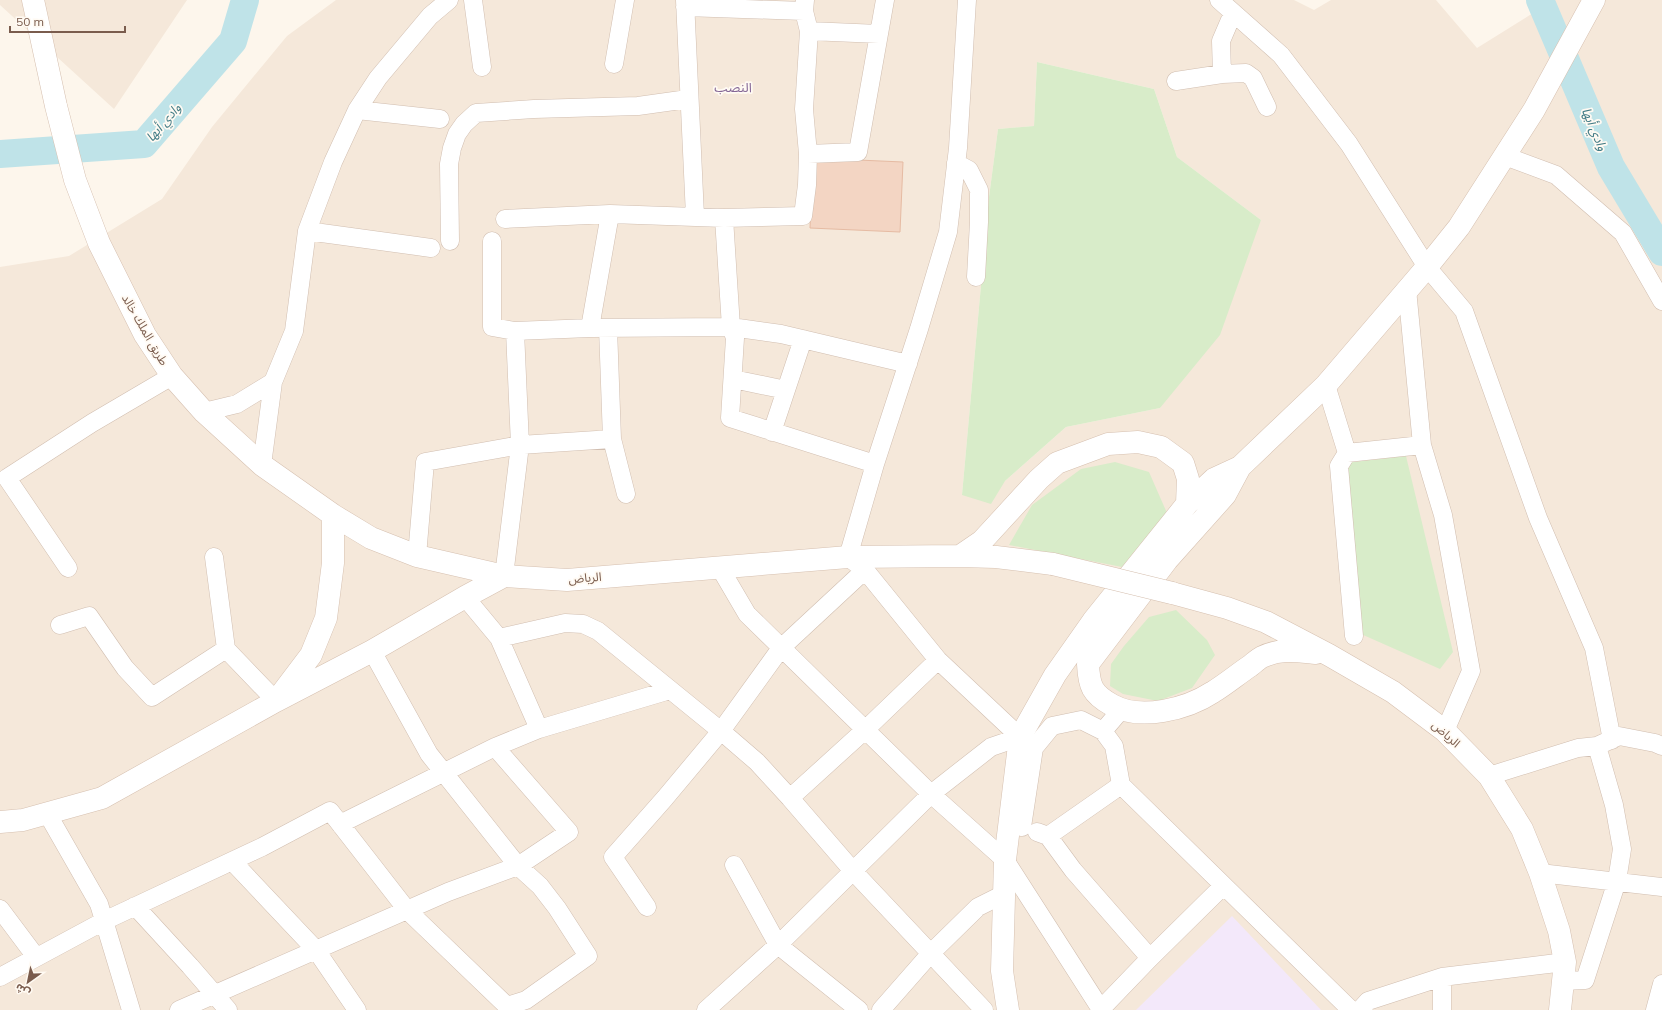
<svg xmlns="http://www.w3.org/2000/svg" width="1662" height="1010" font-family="Mulish,'Noto Sans Arabic',sans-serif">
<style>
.residential{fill:#f5e8da;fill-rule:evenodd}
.education{fill:#f3e8fa}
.green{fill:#d8ecc9}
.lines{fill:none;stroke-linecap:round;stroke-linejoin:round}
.river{stroke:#bfe3e8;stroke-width:28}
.building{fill:#f3d5c3;stroke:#e6bba3}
.street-casing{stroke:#d1beb0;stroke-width:19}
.secondary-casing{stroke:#d6c0b0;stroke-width:23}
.street{stroke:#fff;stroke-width:18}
.secondary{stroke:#fff;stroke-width:22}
.secondary-bridge-casing{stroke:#d6c0b0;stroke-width:23;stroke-linecap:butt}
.secondary-bridge{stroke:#fff;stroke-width:22}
.labels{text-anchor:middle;stroke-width:3.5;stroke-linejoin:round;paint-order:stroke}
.street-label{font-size:12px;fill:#7a5c4d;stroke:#fffaf3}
.neighbourhood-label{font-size:13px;fill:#846695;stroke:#fffaf3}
.water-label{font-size:13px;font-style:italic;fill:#437c86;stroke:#fffaf3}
</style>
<rect width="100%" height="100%" fill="#fdf6ec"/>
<path class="residential" d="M 0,0 L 187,0 L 114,109 L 0,5 Z
M 336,0 L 1294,0 L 1314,10 L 1331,0 L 1436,0 L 1477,48 L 1533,13 L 1527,0 L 1662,0 L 1662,1010 L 0,1010 L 0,267 L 69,256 L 162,199 L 212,127 L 287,36 ZM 1037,62 L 1154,89 L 1177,157 L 1261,220 L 1160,408 L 1066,427 L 1005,481 L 962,495 L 989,197 L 998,129 L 1034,126 Z"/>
<path class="education" d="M 1232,916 L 1321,1010 L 1136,1010 Z"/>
<path class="green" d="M 1037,62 L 1154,89 L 1177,157 L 1261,220 L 1220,335 L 1160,408 L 1066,427 L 1005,481 L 991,504 L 962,495 L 989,197 L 998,129 L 1034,126 Z
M 1406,456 L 1453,652 L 1440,669 L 1361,634 L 1345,463 Z
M 1115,462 L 1149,472 L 1167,513 L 1122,567 L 1009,545 L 1032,505 L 1081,469 Z
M 1176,610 L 1207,640 L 1215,655 L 1192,688 L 1158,701 L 1123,694 L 1110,686 L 1111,664 L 1124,646 L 1149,617 Z"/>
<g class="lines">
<path class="river" d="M 1540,0 L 1611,167 L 1662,252
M 0,154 L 144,144 L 233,41 L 245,0"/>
</g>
<path class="building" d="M 813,158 L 903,162 L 900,232 L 810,228 Z"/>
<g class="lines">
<defs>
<path id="street" d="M 473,0 L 482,67
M 685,0 L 695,216
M 1219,0 L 1281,55 L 1349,144 L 1427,267 L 1464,311 L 1538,518 L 1594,648 L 1612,740
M 685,7 L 804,11
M 809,31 L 879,34
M 614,64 L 625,0
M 1222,74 L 1221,41 L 1233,13
M 1176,81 L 1222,74 L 1246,73 L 1253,78 L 1267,107
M 357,110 L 440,119
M 808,154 L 858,152 L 885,0
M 1505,156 L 1556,175 L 1623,233 L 1662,301
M 956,163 L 969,170 L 979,190 L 979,222 L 976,277
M 724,218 L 731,327 L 781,334 L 908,364
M 505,219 L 610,214 L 724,218 L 803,216 L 807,185 L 808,154 L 804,109 L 809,31 L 804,11 L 805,0
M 307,231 L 431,248
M 450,241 L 449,164 L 452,148 L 457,134 L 464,124 L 476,113 L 534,109 L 638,106 L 688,99
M 492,241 L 492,327 L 515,331 L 520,445 L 504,576
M 1407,289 L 1422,445 L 1443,515 L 1471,671 L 1445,731
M 590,328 L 610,214
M 608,328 L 612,439 L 626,494
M 515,331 L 590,328 L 731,327 L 735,338 L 730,418 L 875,464
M 733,379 L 786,390
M 273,382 L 294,331 L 307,231 L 333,162 L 357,110 L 378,78 L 430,16 L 449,0
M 1326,385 L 1347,453 L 1339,466 L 1354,636
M 204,412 L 237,404 L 273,382 L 262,465
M 772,432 L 803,339
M 1347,453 L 1422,445
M 417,556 L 425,462 L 520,445 L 612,439
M 214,557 L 226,649 L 276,701
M 68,568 L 7,478 L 92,423 L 172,376
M 720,568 L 747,614 L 931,794 L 1005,860 L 1100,1008
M 465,597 L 499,638 L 539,729
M 60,625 L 89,616 L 125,668 L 152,697 L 226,649
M 499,638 L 565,623 L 583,624 L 598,631 L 721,731 L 757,762 L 790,798 L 853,871 L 984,1010
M 1121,710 L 1103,731 L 1114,746 L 1121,785 L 1351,1010
M 1489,776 L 1578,748 L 1597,746 L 1619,736 L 1655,743 L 1662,746
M 790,798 L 866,729 L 938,660
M 47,813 L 99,904 L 131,1010
M 340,824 L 495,747 L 539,729 L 670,690
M 1022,827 L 1034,748 L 1052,726 L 1081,720 L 1103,731
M 1037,832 L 1048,836 L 1121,785
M 1048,836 L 1073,870 L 1150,958
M 232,861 L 316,950 L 357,1010
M 1540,873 L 1662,887
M 135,906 L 190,966 L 228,1010
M 647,907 L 613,857 L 665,798 L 721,731 L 781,648 L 865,570
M 0,909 L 36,957
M 0,977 L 104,921 L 262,847 L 330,811 L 407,910 L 507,1006 L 526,1000 L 588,956 L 557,908 L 540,886 L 518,866 L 429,754 L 372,651
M 1563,981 L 1585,980 L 1617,881 L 1622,849 L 1614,805 L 1597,746
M 179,1010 L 448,892 L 518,866 L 569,832 L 495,747
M 706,1010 L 778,945 L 734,865
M 859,1010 L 778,945 L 931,794 L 991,747 L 1020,737 L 938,660 L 865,570 L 848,557 L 875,464 L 919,329 L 948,232 L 958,148 L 967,0
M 881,1010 L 931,953 L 978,907 L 1004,894
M 1100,1010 L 1150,958 L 1223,886
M 1360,1010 L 1368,1001 L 1442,977 L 1565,962
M 1442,1010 L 1442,977
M 1655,1010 L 1662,984"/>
<path id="secondary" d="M 33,0 L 56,106 L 75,180 L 99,243 L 145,335 L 172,376 L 204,412 L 262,465 L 333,515 L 371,538 L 417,556 L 504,576 L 567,580 L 848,557 L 960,556 L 996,557 L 1053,564
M 1240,467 L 1225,495 L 1167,560 L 1088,664 C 1089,686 1092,694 1112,705 C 1141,721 1187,709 1213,692 C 1226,684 1238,674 1250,666 C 1254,663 1258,659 1262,657 C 1281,648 1296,651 1316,653
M 960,556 L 982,541 L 1039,479 L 1057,463 L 1108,444 L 1138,442 L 1161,447 L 1183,463 L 1188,479 L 1187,504
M 1172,593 L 1227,608 L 1266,622 L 1329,655 L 1393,692 L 1445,731 L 1489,776 L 1522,829 L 1540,873 L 1559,931 L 1565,962 L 1560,1010
M 280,696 L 311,655 L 326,618 L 333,563 L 333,515
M 0,822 L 23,820 L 102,798 L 276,701 L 372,651 L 465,597 L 504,576
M 1008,1010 L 1002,971 L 1005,860 L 1020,737 L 1055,675 L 1093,621 L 1187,504 L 1214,479 L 1240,467 L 1326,385 L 1427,267 L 1459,227 L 1534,110 L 1594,0"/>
</defs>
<use href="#street" class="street-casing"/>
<use href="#secondary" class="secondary-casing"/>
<use href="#street" class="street"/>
<use href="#secondary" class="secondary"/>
<defs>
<path id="secondary-bridge" d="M 1053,564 L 1172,593"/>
</defs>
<use href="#secondary-bridge" class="secondary-bridge-casing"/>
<use href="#secondary-bridge" class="secondary-bridge"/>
</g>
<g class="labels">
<g class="street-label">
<text transform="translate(145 330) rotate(60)" y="4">طريق الملك خالد</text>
<text transform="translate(585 578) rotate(-4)" y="4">الرياض</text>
<text transform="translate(1446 734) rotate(42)" y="4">الرياض</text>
</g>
<g class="neighbourhood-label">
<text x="733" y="92">النصب</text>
</g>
<g class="water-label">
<text transform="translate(163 122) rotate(-49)" y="5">وادي أبها</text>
<text transform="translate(1595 129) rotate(67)" y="5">وادي أبها</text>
</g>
</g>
<g transform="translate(28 982) rotate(213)" stroke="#fffaf3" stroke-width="3" paint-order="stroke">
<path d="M0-3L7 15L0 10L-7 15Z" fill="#7a5c4d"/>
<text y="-6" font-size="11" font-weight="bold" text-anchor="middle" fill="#7a5c4d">ش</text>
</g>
<path d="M10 26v6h115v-6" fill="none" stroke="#7a5c4d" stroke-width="2"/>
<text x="16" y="26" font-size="12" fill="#7a5c4d" stroke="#fffaf3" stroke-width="3" paint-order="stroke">50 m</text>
</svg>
